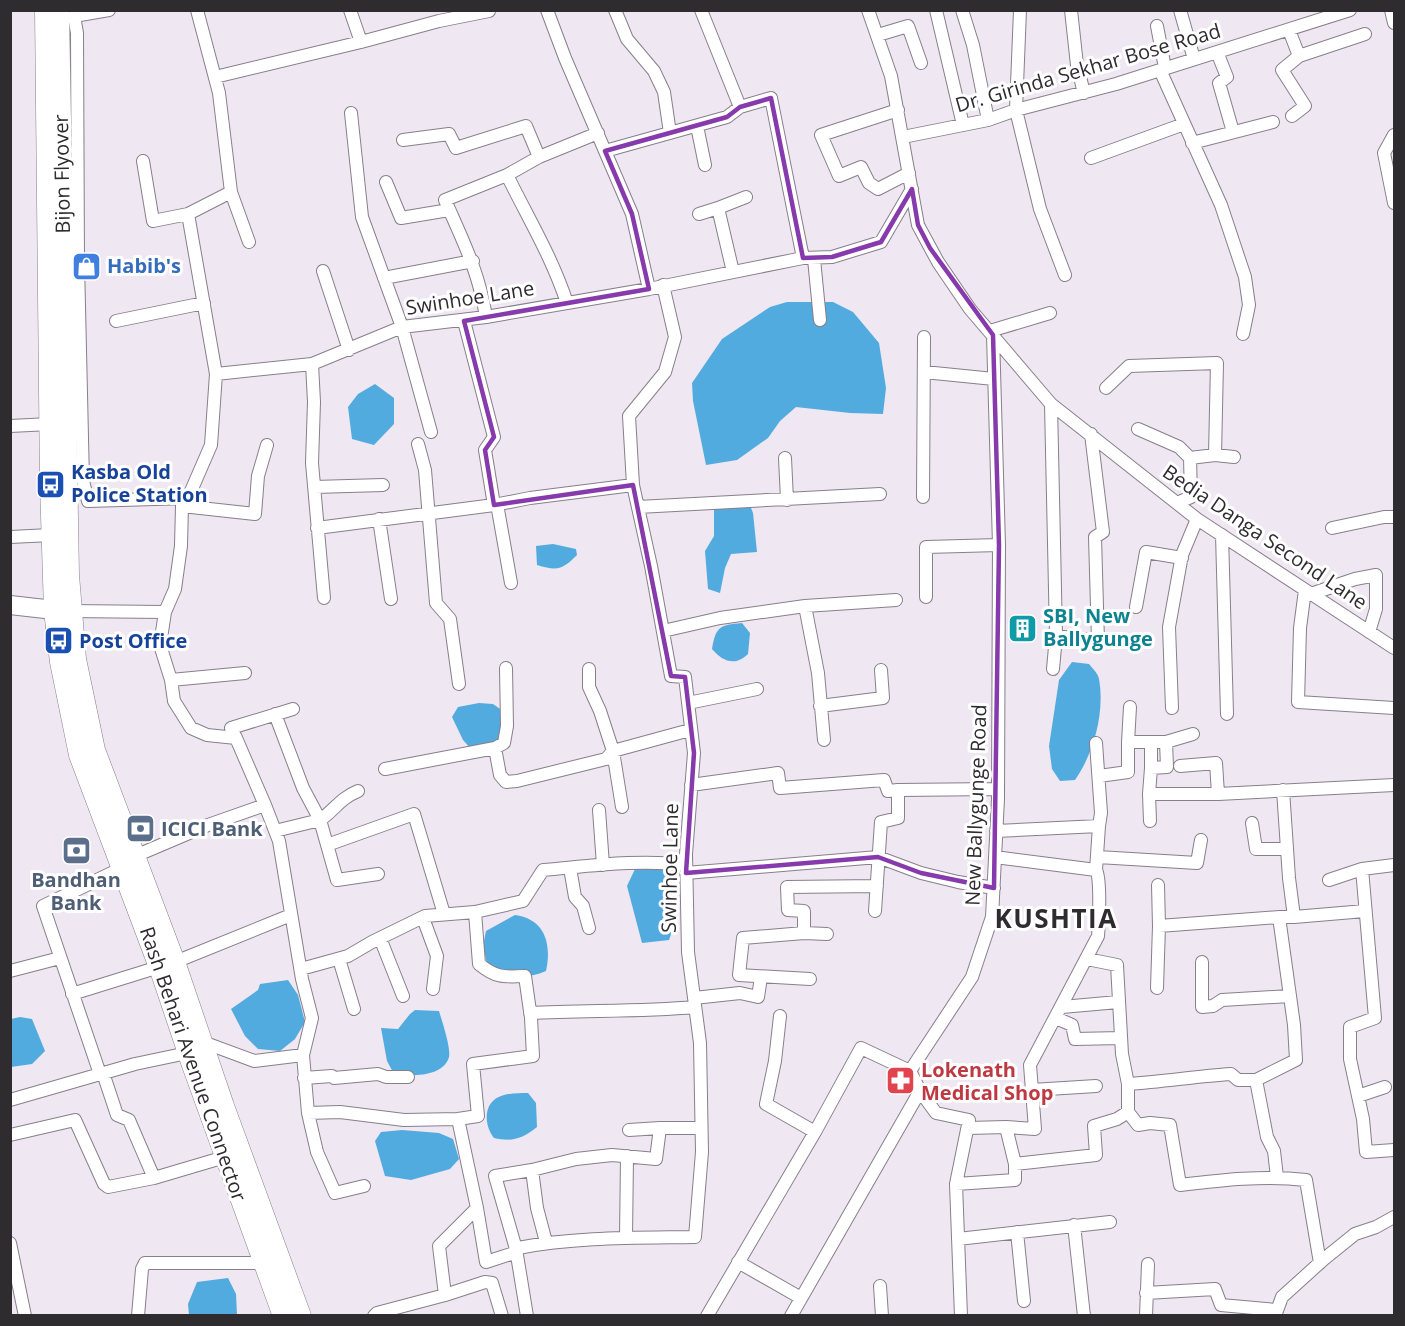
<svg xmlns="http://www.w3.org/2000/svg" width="1405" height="1326" font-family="'Open Sans',sans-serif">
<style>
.water{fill:#52abde}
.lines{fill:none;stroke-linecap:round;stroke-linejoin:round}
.minor-casing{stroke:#877f89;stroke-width:14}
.secondary-casing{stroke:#877f89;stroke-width:20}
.primary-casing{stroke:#877f89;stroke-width:21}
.minor{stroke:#fff;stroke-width:12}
.secondary{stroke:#fff;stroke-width:18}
.primary{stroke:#fff;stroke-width:20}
.marked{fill:none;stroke:#863aac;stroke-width:4.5;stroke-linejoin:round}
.labels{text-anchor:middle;stroke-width:6;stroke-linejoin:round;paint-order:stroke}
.street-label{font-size:20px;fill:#2f2c30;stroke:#fff}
.shop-label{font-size:20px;font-weight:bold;fill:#366cbe;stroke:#fff;text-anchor:start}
.transit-label{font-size:20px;font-weight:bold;fill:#164399;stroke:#fff;text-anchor:start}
.culture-label{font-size:20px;font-weight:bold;fill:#0d838f;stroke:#fff;text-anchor:start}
.service-label{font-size:20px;font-weight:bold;fill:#4e5e75;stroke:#fff;text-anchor:start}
.health-label{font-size:20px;font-weight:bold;fill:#be3a42;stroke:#fff;text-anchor:start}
.district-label{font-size:26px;font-weight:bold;letter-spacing:1.5px;fill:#2f2c30;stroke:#fff}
</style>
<rect width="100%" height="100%" fill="#efe7f2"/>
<path class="water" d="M 787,302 L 833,302 L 853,312 L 879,343 L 886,388 L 883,414 L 850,413 L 796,407 L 780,421 L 768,438 L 737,460 L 706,465 L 693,401 L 692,383 L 722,339 L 770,307 Z
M 375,384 L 394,398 L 394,424 L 374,445 L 352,439 L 348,407 L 358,394 Z
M 748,500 L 753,513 L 757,552 L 731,554 L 725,568 L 720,593 L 708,589 L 705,551 L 714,536 L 714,502 Z
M 553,544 L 576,549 L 577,555 C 562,570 557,571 537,565 L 536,546 Z
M 742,623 L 750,633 L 748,654 C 735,667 722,661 712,649 C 716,627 719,625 742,623 Z
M 1072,662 L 1089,664 C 1092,668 1098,673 1099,679 C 1105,712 1094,753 1075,780 L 1060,781 L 1052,769 L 1049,746 L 1059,680 Z
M 479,703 L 493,704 L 503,711 L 499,741 L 472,750 L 463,740 L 452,717 L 458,707 Z
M 654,866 L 673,866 C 679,893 679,914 669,940 L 642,943 L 627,886 L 635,869 Z
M 515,915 C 545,919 552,944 546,971 C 522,981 509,976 487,964 L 483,946 L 486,931 Z
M 288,980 L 298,995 L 305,1022 L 295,1039 L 280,1051 L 258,1049 L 245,1036 L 231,1009 L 258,990 L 260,984 Z
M 415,1010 L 439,1011 C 442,1021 451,1048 449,1057 C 443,1078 409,1076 394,1074 L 387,1061 L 381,1028 L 398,1029 L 410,1014 Z
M 20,1017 L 32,1019 L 45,1051 L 32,1064 L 11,1067 L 11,1019 Z
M 528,1093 L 536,1103 L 537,1127 C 522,1139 512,1142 494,1138 C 483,1124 483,1100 504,1095 C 512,1093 520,1093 528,1093 Z
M 402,1130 L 439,1133 L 453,1139 L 459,1159 L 450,1169 L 411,1180 L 385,1176 L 375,1141 L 381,1132 Z
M 228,1278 L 236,1294 L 237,1315 L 189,1315 L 188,1304 L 197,1282 Z"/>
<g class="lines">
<defs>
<path id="minor" d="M 109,10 L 74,16 L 77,33 L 78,263 L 83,481 L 88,501 L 188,498
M 197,10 L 219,93 L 231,192 L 188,214 L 216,374 L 211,445 L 188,498 L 182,506 L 181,546 L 175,589 L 165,612 L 160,645 L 171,680 L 174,701 L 191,728 L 207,735 L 236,738 L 265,805 L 279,841 L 302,979 L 312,1018 L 303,1055 L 308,1113 L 317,1152 L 335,1193 L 364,1186
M 350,10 L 361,42
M 547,10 L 565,58 L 632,214 L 649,289
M 615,10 L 627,39 L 654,71 L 664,92 L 670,133
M 701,10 L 740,107 L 771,98 L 803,258
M 868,10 L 891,76 L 918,225 L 938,262 L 970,309 L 1051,404 L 1197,519 L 1394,648
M 936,10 L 963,125
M 962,10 L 973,45 L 988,120
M 1020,10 L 1016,110 L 1040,209 L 1065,275
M 1071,10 L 1077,65 L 1084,93
M 1180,10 L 1194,59
M 1391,10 L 1394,23
M 1157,26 L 1165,68
M 1289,30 L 1299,56
M 878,35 L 908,26 L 921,63
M 1217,52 L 1227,77 L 1219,83 L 1233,132
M 1160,70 L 1221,205 L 1245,277 L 1249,305 L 1243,334
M 215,77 L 361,42 L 439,21 L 489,11
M 898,110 L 821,135 L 839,176 L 861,167 L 869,183 L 878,189 L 909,173
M 351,113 L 362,217 L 402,327 L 431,432
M 1292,116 L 1305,106 L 1282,70 L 1299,56 L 1365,34
M 697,126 L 705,165
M 1394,135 L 1384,153 L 1394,203
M 903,137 L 988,120 L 1016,110 L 1116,84 L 1350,10
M 403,140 L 449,134 L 456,148 L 526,126 L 539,157 L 598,133
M 1192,143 L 1273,122
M 605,151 L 727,117 L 740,107
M 1091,158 L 1184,124
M 143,161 L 153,221 L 188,214
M 507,175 C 528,218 552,257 567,303
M 386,182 L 401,218 L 449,210
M 231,192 L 249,242
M 699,214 L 718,208
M 814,259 L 820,320
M 323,271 L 349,350
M 733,272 L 718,208 L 746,197
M 384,278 L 473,261
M 486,317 C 479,272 463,241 445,200 L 507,175 L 539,157
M 116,321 L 204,303
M 464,321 L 494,437 L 485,450 L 494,505 L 530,498 L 633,485
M 990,331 L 1050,313
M 312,364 L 314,402 L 312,463 L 324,598
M 924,372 L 994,379
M 216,374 L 312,364 L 402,327 L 486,317 L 649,289 L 803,258 L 832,257 L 881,242 L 912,189
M 1106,388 L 1129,366 L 1217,363 L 1215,455
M 1051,404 L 1056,636 L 1053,669
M 10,426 L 50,424
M 1138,429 L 1179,447 L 1190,458
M 418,444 L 425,470 L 436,603 L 450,619 L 459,684
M 785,458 L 787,500
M 314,487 L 383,485
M 923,497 L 924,337
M 1177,503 L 1191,497 L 1190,458 L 1215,455 L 1234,457
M 497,504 L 511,583
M 182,506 L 255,514 L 258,476 L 267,445
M 638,507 L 880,494
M 379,519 L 391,599
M 317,528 L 494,505
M 1332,528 L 1384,517 L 1394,517
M 1222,535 L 1227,714
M 10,537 L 51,535
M 1305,590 L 1300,628 L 1298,702 L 1394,708
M 1311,594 L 1355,579 L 1376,575 L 1376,609 L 1369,632
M 926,597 L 926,547 L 999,545
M 805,606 L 896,600
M 1136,607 L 1146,552 L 1182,558
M 67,611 L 165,612
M 663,631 L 720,618 L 805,606 L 818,673 L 824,740
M 1056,636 L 1098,641 L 1095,537 L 1103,532 L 1091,434
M 171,680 L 245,673
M 688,703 L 757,689
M 820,706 L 883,698 L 881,670
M 1130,707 L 1128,742 L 1166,742
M 1172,708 L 1169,627 L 1182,555 L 1197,519
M 275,714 L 303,788 L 320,820 C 336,809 339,799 358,791
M 236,738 L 231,728 L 293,709
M 1096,743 L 1101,813 L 1099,826
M 495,748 L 500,775 L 506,782 L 517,781 L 606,759 L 613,751 L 600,711 L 589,687 L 589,669
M 1180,766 L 1216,763 L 1218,794
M 1151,768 L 1151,743
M 385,769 L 495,748 L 504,743 L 507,726 L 506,668
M 1099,776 L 1128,772 L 1128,742
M 691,785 L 778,773 L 780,788 L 884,780 L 888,791 L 898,790
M 1283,790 L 1289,878 L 1294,917
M 1149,794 L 1218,794 L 1394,785
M 622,807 L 613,751 L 690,730
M 599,810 L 603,865
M 1150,821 L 1149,794 L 1151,768 L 1167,767 L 1166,742 L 1193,734
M 1252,823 L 1256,849 L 1287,849
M 275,831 L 320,820 L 337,880 L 378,874
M 327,845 L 414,814 L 444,914
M 135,856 L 208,825 L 265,805
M 995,857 L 1096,870
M 1098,857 L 1197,863 L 1201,840
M 570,868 L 575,897 L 583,906 L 589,928
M 1362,869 L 1375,1018 L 1350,1027 L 1350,1059 L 1363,1119 L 1366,1152 L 1394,1150
M 686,873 L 878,857 L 921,873 L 958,882 L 994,888
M 1329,880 L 1362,869 L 1394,865
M 875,911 L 881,822 L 898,818 L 898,790 L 998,789
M 423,918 L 437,956 L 433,989
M 1159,926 L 1279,917
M 804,933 L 804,911 L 788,910 L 787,887 L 877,886
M 380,938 L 403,996
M 339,959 L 354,1009
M 1202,962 L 1202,1007 L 1213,1006 L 1222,1000 L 1290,996 L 1279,917 L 1294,917 L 1365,911
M 301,969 L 348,956 L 372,942 L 425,916 L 475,912 L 523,901 L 543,870 C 590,866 639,859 686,865
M 10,971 L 60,958
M 810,979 L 739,975 L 743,938 L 804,933 L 827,934
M 1157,988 L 1159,926 L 1158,885
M 72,994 L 175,962 L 291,915
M 694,998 L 740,993 L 758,997 L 761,977
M 1062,1007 L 1118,1002
M 530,1013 C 585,1010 640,1012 695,1007
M 780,1016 L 775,1061 L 766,1104 L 815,1132
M 1056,1018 L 1072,1025 L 1075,1039 L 1121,1038
M 203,1042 L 254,1061 L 303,1055
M 910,1071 L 972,977 L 992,917 L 998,799 L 999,545 L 993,335
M 910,1071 L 920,1091 L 936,1113 L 969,1120 L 956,1184 L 961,1316
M 103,1073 L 117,1115 L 129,1120 L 154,1178
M 100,1074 L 43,906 L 122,868
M 304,1078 L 332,1076 L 334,1078 L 378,1074 L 386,1077 L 408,1077
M 1256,1080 L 1267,1137 L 1274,1151 L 1277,1177
M 1128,1084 C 1163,1082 1197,1076 1231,1074 L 1238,1080 L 1256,1080 L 1296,1060 L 1294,1025 L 1290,996
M 1032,1090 L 1096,1086
M 1358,1096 L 1385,1087
M 10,1100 L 135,1064 L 192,1052
M 1128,1112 L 1138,1125 L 1150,1123 L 1170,1125 L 1180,1185 C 1222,1180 1264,1175 1306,1180 L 1320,1263
M 308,1113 L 340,1112 L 404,1120 L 458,1119 L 477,1208
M 458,1119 L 478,1116 L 473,1064 L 533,1056 L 531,1018 L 525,976 C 504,977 496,978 479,964 L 475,912
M 968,1128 L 1006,1127 L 1035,1129 L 1030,1065 L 1098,936 C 1099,924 1101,878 1096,870 L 1099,826 L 996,831
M 629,1130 L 660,1128 L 701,1128
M 10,1135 L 75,1120 L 104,1184 L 108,1187 L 154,1178 L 225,1157
M 1015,1164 L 1096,1155 L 1094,1126 L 1117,1119 L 1128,1112 L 1128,1084 L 1122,1054 L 1117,965 L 1087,959
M 532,1170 L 537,1208 L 546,1242
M 956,1184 L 1015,1180 L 1015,1164 L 1006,1127
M 1074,1225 L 1084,1316
M 1017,1232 L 1024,1301
M 626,1238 L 627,1156
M 958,1239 L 1110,1222
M 10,1243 L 25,1316
M 516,1249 L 495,1176 L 532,1170 L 576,1159 L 612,1155 L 656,1159 L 660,1128
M 738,1262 L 801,1298
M 880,1286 L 882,1316
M 1146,1293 L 1215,1289 L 1221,1305 L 1276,1310
M 445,1295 L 439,1246 L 477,1208 L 486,1262 L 517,1252
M 138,1316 L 142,1269 L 145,1263 L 263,1263
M 374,1316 L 377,1313 L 445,1295 L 485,1282 L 492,1283 L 502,1316
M 527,1316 L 516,1249 L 518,1248 C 576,1237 635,1238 695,1237 L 702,1152 L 700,1043 L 688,952 L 686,854 L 694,753 L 685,677 L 671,676 L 651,566 L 633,485 L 629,416 L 665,372 L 675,337 L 663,285
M 707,1316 L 815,1132 L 861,1048 L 910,1071
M 791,1316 L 920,1091
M 1146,1316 L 1148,1264
M 1275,1316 L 1282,1297 L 1324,1259 L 1355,1234 L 1376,1227 L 1394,1217"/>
<path id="secondary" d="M 10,605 L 54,610"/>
<path id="primary" d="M 45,10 L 50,484 L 54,610 L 60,662 L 79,755 L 159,967 L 192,1065 L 283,1316
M 59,10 L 69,575 L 76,659 L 95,750 L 175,962 L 224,1106 L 301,1316"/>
</defs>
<use href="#minor" class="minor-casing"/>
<use href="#secondary" class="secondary-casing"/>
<use href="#primary" class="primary-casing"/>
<use href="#minor" class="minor"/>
<use href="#secondary" class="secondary"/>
<use href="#primary" class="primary"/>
</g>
<path class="marked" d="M 771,98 L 803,258 L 832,257 L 881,242 L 912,189 L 918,225 L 930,248 L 993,335 L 999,545 L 994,888 L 921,873 L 878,857 L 686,873 L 694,753 L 685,677 L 671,676 L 633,485 L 494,505 L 485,450 L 494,437 L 464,321 L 649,289 L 632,214 L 605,151 L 727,117 L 740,107 Z"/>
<defs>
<symbol id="shop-square" viewBox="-11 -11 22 22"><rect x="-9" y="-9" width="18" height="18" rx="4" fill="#3f7fe0" stroke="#fff"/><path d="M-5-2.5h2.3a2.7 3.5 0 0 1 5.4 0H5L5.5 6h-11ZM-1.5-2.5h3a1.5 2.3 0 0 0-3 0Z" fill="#fff"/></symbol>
<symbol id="bus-square" viewBox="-11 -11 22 22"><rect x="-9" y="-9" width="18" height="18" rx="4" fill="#1a4fb4" stroke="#fff"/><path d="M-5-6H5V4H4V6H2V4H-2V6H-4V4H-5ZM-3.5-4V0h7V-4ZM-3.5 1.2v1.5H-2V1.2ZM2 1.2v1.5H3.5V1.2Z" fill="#fff"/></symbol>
<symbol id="building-square" viewBox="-11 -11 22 22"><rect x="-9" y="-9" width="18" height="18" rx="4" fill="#0f9aa8" stroke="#fff"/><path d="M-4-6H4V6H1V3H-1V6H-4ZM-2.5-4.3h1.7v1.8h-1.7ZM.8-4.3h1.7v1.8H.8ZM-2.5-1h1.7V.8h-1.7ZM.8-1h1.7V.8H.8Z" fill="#fff"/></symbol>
<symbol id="bank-square" viewBox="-11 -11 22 22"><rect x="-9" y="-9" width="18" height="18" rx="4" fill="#5c6f8a" stroke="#fff"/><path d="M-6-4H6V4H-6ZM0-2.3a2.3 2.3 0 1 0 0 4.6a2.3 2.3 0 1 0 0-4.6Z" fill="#fff"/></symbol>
<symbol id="pharmacy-square" viewBox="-11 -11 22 22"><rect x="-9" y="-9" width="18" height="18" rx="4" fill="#e0444e" stroke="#fff"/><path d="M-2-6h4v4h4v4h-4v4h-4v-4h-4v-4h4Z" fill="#fff"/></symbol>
</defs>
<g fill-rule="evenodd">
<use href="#shop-square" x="70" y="250" width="33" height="33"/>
<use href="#bus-square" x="34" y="468" width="33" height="33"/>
<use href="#building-square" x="1006" y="612" width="33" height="33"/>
<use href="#bus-square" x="42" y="624" width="33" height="33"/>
<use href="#bank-square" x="124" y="812" width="33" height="33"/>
<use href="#bank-square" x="60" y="834" width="33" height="33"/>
<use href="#pharmacy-square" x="884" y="1064" width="33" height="33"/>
</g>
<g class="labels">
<g class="street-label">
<text transform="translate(1088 68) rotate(-16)" y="7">Dr. Girinda Sekhar Bose Road</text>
<text transform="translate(62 174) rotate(-91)" y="7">Bijon Flyover</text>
<text transform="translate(470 298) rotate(-9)" y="7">Swinhoe Lane</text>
<text transform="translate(1265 537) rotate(34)" y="7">Bedia Danga Second Lane</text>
<text transform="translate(976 805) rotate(-88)" y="7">New Ballygunge Road</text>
<text transform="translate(670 868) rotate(-89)" y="7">Swinhoe Lane</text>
<text transform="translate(193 1064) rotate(71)" y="7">Rash Behari Avenue Connector</text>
</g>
<g class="shop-label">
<text x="107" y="273">Habib's</text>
</g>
<g class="transit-label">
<text x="71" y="479">Kasba Old<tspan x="71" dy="23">Police Station</tspan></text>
<text x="79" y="648">Post Office</text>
</g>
<g class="culture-label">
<text x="1043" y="623">SBI, New<tspan x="1043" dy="23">Ballygunge</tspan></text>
</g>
<g class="service-label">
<text x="161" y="836">ICICI Bank</text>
<text x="76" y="887" text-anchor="middle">Bandhan<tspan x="76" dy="23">Bank</tspan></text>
</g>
<g class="health-label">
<text x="921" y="1077">Lokenath<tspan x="921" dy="23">Medical Shop</tspan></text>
</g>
<g class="district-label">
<text x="1056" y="928">KUSHTIA</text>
</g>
</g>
<rect width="1405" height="1326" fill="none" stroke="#2f2c30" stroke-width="24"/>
</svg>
